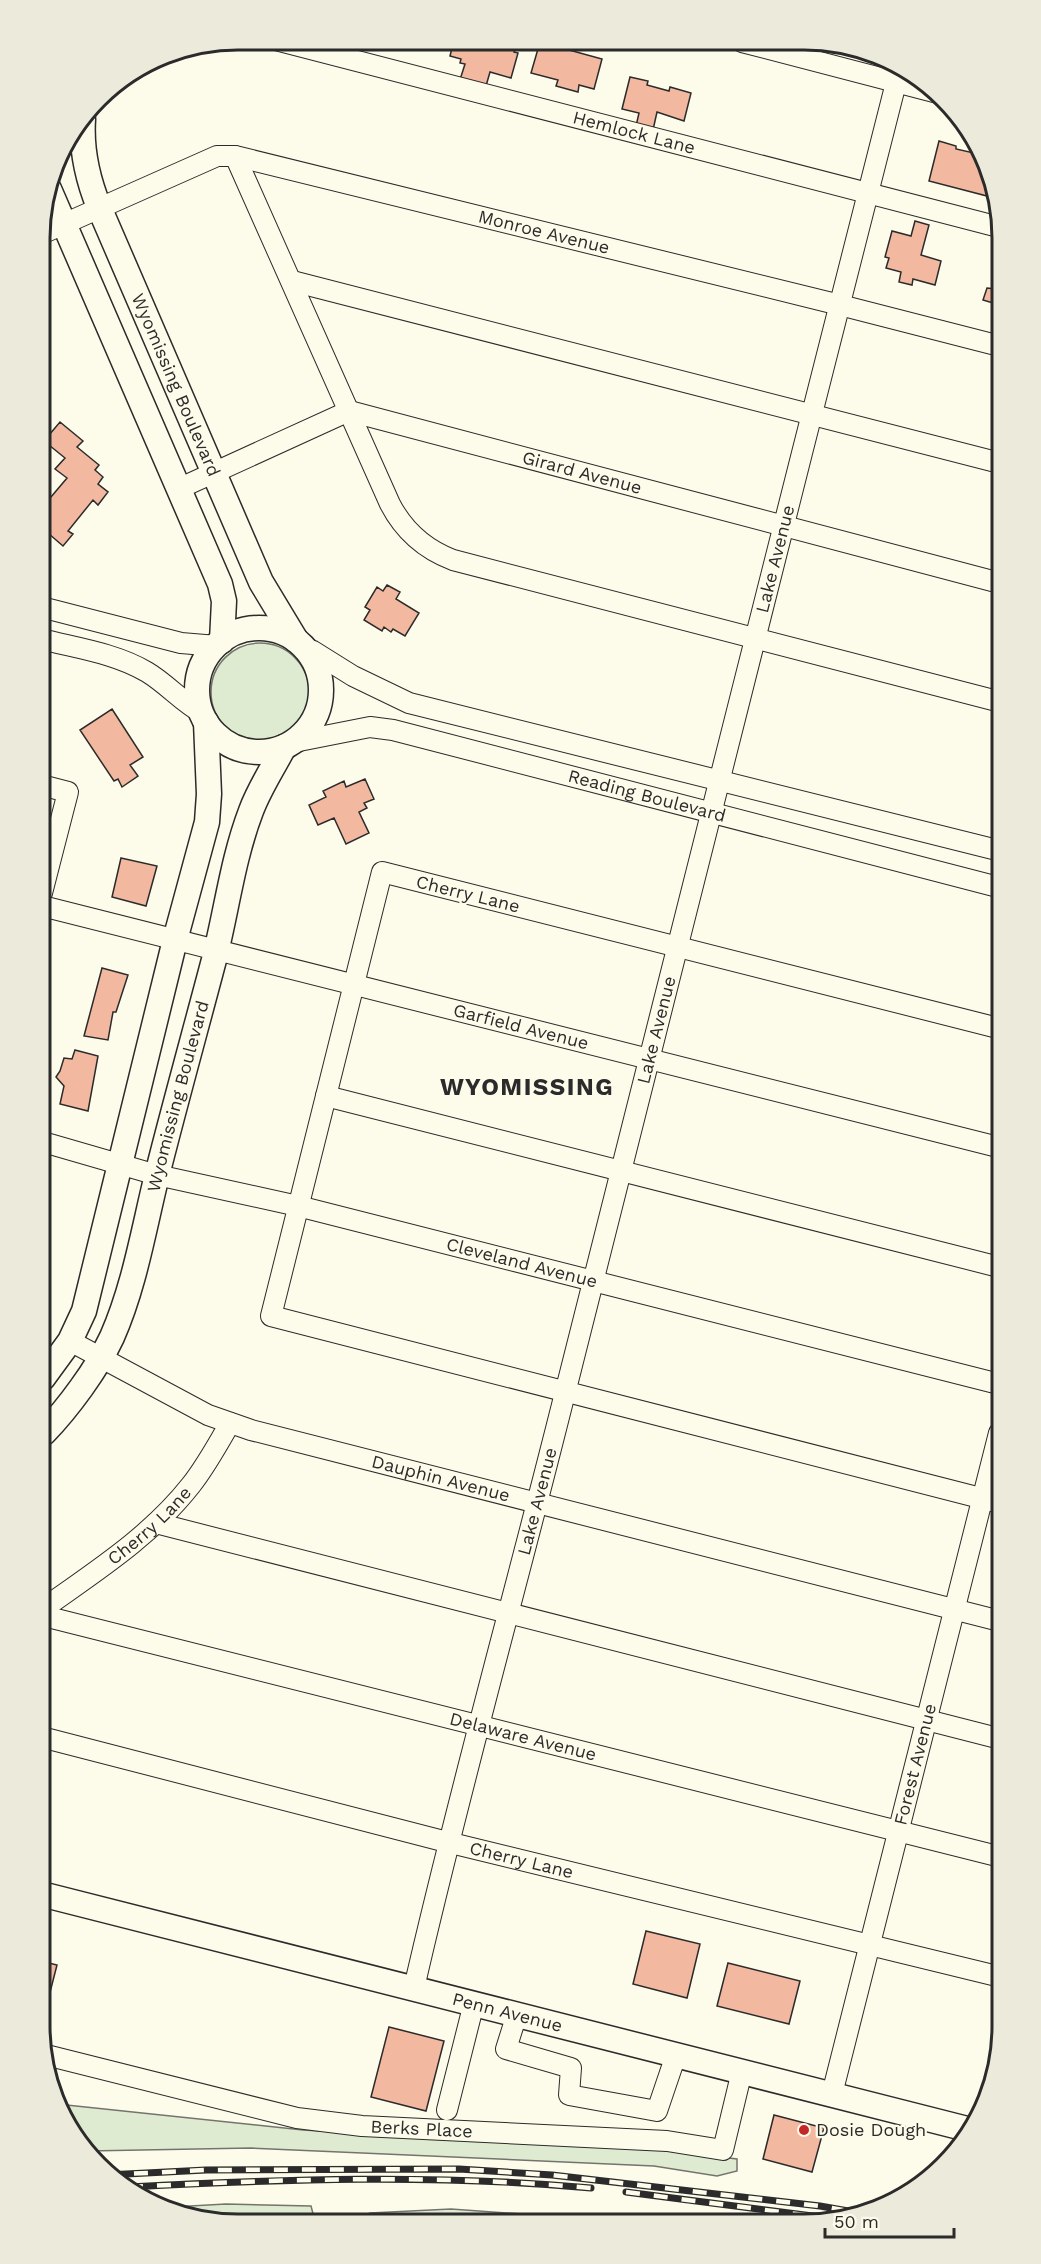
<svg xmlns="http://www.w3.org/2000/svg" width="1041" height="2264" font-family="'Work Sans',sans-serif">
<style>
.green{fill:#deebd1;stroke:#74746e;stroke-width:1.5}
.building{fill:#f2b8a0;stroke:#2b2b2b;stroke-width:1.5}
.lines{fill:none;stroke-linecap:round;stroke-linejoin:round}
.minor-casing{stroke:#2b2b2b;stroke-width:22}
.major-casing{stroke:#2b2b2b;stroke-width:27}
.minor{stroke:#fdfbea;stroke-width:20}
.major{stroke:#fdfbea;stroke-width:24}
.rail-casing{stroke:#2b2b2b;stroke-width:7}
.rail{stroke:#fdfbea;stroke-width:4.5;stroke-dasharray:14;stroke-linecap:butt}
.poi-dot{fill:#c62828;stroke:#fdfbea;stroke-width:2}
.labels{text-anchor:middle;stroke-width:4.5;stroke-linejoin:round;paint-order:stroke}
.street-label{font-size:18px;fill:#2b2b2b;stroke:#fdfbea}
.poi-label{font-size:18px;fill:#2b2b2b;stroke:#fdfbea;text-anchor:start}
.district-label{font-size:24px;font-weight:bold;letter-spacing:1.5px;fill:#2b2b2b;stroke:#fdfbea}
.rim{fill:none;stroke:#2b2b2b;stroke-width:3}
</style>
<rect width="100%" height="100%" fill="#fdfbea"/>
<path class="green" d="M211 692a49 49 0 1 1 98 0a49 49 0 1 1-98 0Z
M 57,2104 L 303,2130 L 660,2150 L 737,2159 L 737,2171 L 717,2176 L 654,2166 L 251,2148 L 87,2151 L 66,2126 Z
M 226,2204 L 311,2206 L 315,2221 L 199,2221 L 171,2207 Z
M 451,2209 L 593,2219 L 351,2221 L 370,2213 Z"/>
<path class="building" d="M 454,40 L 503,41 L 502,44 L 516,47 L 514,52 L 518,53 L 511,78 L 490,72 L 484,93 L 458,86 L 465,64 L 460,63 L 461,59 L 450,56 Z
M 540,42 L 602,59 L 594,89 L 579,85 L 578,92 L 556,86 L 558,80 L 531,73 Z
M 630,77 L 648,81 L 647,85 L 669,91 L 670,87 L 691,93 L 684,121 L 657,112 L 653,130 L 636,126 L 639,113 L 622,109 Z
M 939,141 L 956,146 L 956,149 L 978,154 L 980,152 L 992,179 L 987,196 L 929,181 Z
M 915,221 L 929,225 L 921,255 L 941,261 L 935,285 L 913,279 L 912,285 L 899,282 L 901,272 L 886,268 L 889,258 L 885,257 L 892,231 L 911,236 Z
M 987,288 L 995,289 L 996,301 L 993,301 L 993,303 L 983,300 Z
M 60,422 L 83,441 L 77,447 L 99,465 L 95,470 L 103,477 L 98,484 L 108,492 L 98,505 L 93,500 L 68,531 L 73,534 L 63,546 L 41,527 L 40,510 L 67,478 L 55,469 L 65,458 L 44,441 Z
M 387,585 L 400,592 L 396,599 L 419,613 L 405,636 L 393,629 L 391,632 L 384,627 L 382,631 L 364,620 L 370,610 L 365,607 L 377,587 L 383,591 Z
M 112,709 L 143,757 L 130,765 L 138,776 L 122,787 L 118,779 L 114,781 L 80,730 Z
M 365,779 L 374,799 L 364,803 L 367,808 L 359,812 L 369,833 L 346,844 L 334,818 L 318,825 L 309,805 L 326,797 L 323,791 L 344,781 L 346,787 Z
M 121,858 L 157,866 L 146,906 L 112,897 Z
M 102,968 L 128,975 L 116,1012 L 113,1012 L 108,1040 L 84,1036 Z
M 75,1050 L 98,1056 L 88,1111 L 60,1104 L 64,1086 L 56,1077 L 60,1071 L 64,1058 L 72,1059 Z
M 646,1931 L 700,1944 L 687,1998 L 633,1984 Z
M 45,1962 L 57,1965 L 46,2008 Z
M 728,1963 L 800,1981 L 789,2024 L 717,2006 Z
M 389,2027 L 444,2041 L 426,2111 L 371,2097 Z
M 774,2115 L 824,2128 L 812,2172 L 763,2159 Z"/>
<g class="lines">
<defs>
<g id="minor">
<path id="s1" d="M 272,39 L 995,226"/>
<path d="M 742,42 L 938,93"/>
<path d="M 235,156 L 390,504 C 404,531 424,549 453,560 L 997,701"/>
<path id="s2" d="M 39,235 L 217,156 L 235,156 L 840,305 L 996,345"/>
<path d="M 292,281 L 996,462"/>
<path id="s3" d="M 178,489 L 349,411 L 996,582"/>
<path d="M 41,607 L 181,643 L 217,646"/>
<path d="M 41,639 C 76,648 115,653 147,672 C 167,684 182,702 202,713"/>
<path d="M 305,649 L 313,651 L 353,676 L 409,703 L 997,850"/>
<path id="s4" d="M 294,742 L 370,727 L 393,730 L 998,887"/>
<path d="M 41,785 L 68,792 L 42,893"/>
<path id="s5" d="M 42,906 L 998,1147"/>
<path d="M 998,1028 L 382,872 L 271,1316 L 1000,1503"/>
<path d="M 326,1096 L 999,1267"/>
<path id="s6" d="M 43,1142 L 157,1175 L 298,1206 L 999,1384"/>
<path id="s7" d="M 70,1341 L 208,1415 L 251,1430 L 1000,1621"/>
<path d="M 156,1523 L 1001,1739"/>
<path id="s8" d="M 44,1608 C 96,1571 151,1536 191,1485 C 206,1466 218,1444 230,1423"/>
<path id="s9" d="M 44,1616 L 1001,1857"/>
<path id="s10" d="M 45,1738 L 447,1842 L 1001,1977"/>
<path id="s11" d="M 414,1988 C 459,1791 514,1597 563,1401 C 675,957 786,514 899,71"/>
<path d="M 517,2014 L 506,2049 L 571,2068 L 569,2095 L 657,2111 L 676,2055"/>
<path id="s12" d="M 46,2055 L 297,2118 L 362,2126 L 667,2141 L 723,2150 L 742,2071"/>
<path id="s13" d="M 832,2094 L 999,1433"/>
<path d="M 447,2110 L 474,2003"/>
</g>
<g id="major">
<path id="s14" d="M 83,119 C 81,149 88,180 99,207 L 261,582 L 296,640"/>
<path d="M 49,189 L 220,584 L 224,601 L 222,641"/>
<circle cx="259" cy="690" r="62"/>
<path d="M 43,1378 L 70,1341 L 84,1311 L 175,940 L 207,822 L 209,794 L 206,722"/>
<path id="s15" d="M 44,1433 C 68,1408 97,1369 112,1337 C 135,1285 144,1227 158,1171 C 176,1100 196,1028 215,956 C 227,908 233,858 251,811 C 259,789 273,768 284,747"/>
<path id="s16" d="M 45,1895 L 971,2130"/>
</g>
</defs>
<use href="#minor" class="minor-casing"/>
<use href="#major" class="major-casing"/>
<use href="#minor" class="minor"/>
<use href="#major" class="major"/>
<defs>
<path id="rail" d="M 106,2175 L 206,2170 L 459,2169 L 552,2175 L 820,2206 L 865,2214
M 129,2187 C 283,2179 437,2174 591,2188
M 626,2192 L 828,2218"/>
</defs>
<use href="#rail" class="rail-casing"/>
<use href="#rail" class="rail"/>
</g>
<circle class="poi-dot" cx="804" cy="2130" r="6"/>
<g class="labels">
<g class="street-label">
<text dy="6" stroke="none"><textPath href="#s1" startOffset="374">Hemlock Lane</textPath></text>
<text dy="6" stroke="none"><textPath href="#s2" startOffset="531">Monroe Avenue</textPath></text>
<text dy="6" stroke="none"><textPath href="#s14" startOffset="284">Wyomissing Boulevard</textPath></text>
<text dy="6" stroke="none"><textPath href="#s3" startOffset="429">Girard Avenue</textPath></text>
<text dy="6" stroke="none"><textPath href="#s11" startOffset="1474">Lake Avenue</textPath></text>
<text dy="6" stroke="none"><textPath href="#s4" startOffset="363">Reading Boulevard</textPath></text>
<text transform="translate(468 894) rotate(14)" y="6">Cherry Lane</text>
<text dy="6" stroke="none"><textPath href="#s5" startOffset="494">Garfield Avenue</textPath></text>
<text dy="6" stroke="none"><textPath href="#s11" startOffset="988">Lake Avenue</textPath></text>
<text dy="6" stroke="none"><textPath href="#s15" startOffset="368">Wyomissing Boulevard</textPath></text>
<text dy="6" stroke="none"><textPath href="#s6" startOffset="494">Cleveland Avenue</textPath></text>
<text dy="6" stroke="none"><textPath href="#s7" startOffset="398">Dauphin Avenue</textPath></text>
<text dy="6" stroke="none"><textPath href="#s11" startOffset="502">Lake Avenue</textPath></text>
<text dy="6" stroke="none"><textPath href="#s8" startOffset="134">Cherry Lane</textPath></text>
<text dy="6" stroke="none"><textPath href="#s9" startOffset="494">Delaware Avenue</textPath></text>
<text dy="6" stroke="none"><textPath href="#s13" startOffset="340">Forest Avenue</textPath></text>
<text dy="6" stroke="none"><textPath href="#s10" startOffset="492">Cherry Lane</textPath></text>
<text dy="6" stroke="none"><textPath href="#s16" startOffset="477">Penn Avenue</textPath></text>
<text dy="6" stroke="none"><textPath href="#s12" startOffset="384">Berks Place</textPath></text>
</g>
<g class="poi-label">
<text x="816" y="2136">Dosie Dough</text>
</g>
<g class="district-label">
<text x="527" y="1095">WYOMISSING</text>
</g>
</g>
<path d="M0 0H1041V2264H0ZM238 50H804A188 188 0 0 1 992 238V2026A188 188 0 0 1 804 2214H238A188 188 0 0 1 50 2026V238A188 188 0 0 1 238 50Z" fill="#eceadb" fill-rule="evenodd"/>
<path class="rim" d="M238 50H804A188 188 0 0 1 992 238V2026A188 188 0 0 1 804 2214H238A188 188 0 0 1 50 2026V238A188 188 0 0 1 238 50Z"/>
<path d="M825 2228v9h129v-9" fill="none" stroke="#2b2b2b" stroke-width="3"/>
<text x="834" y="2228" font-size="18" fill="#2b2b2b" stroke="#fdfbea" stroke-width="4.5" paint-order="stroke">50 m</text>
</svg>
